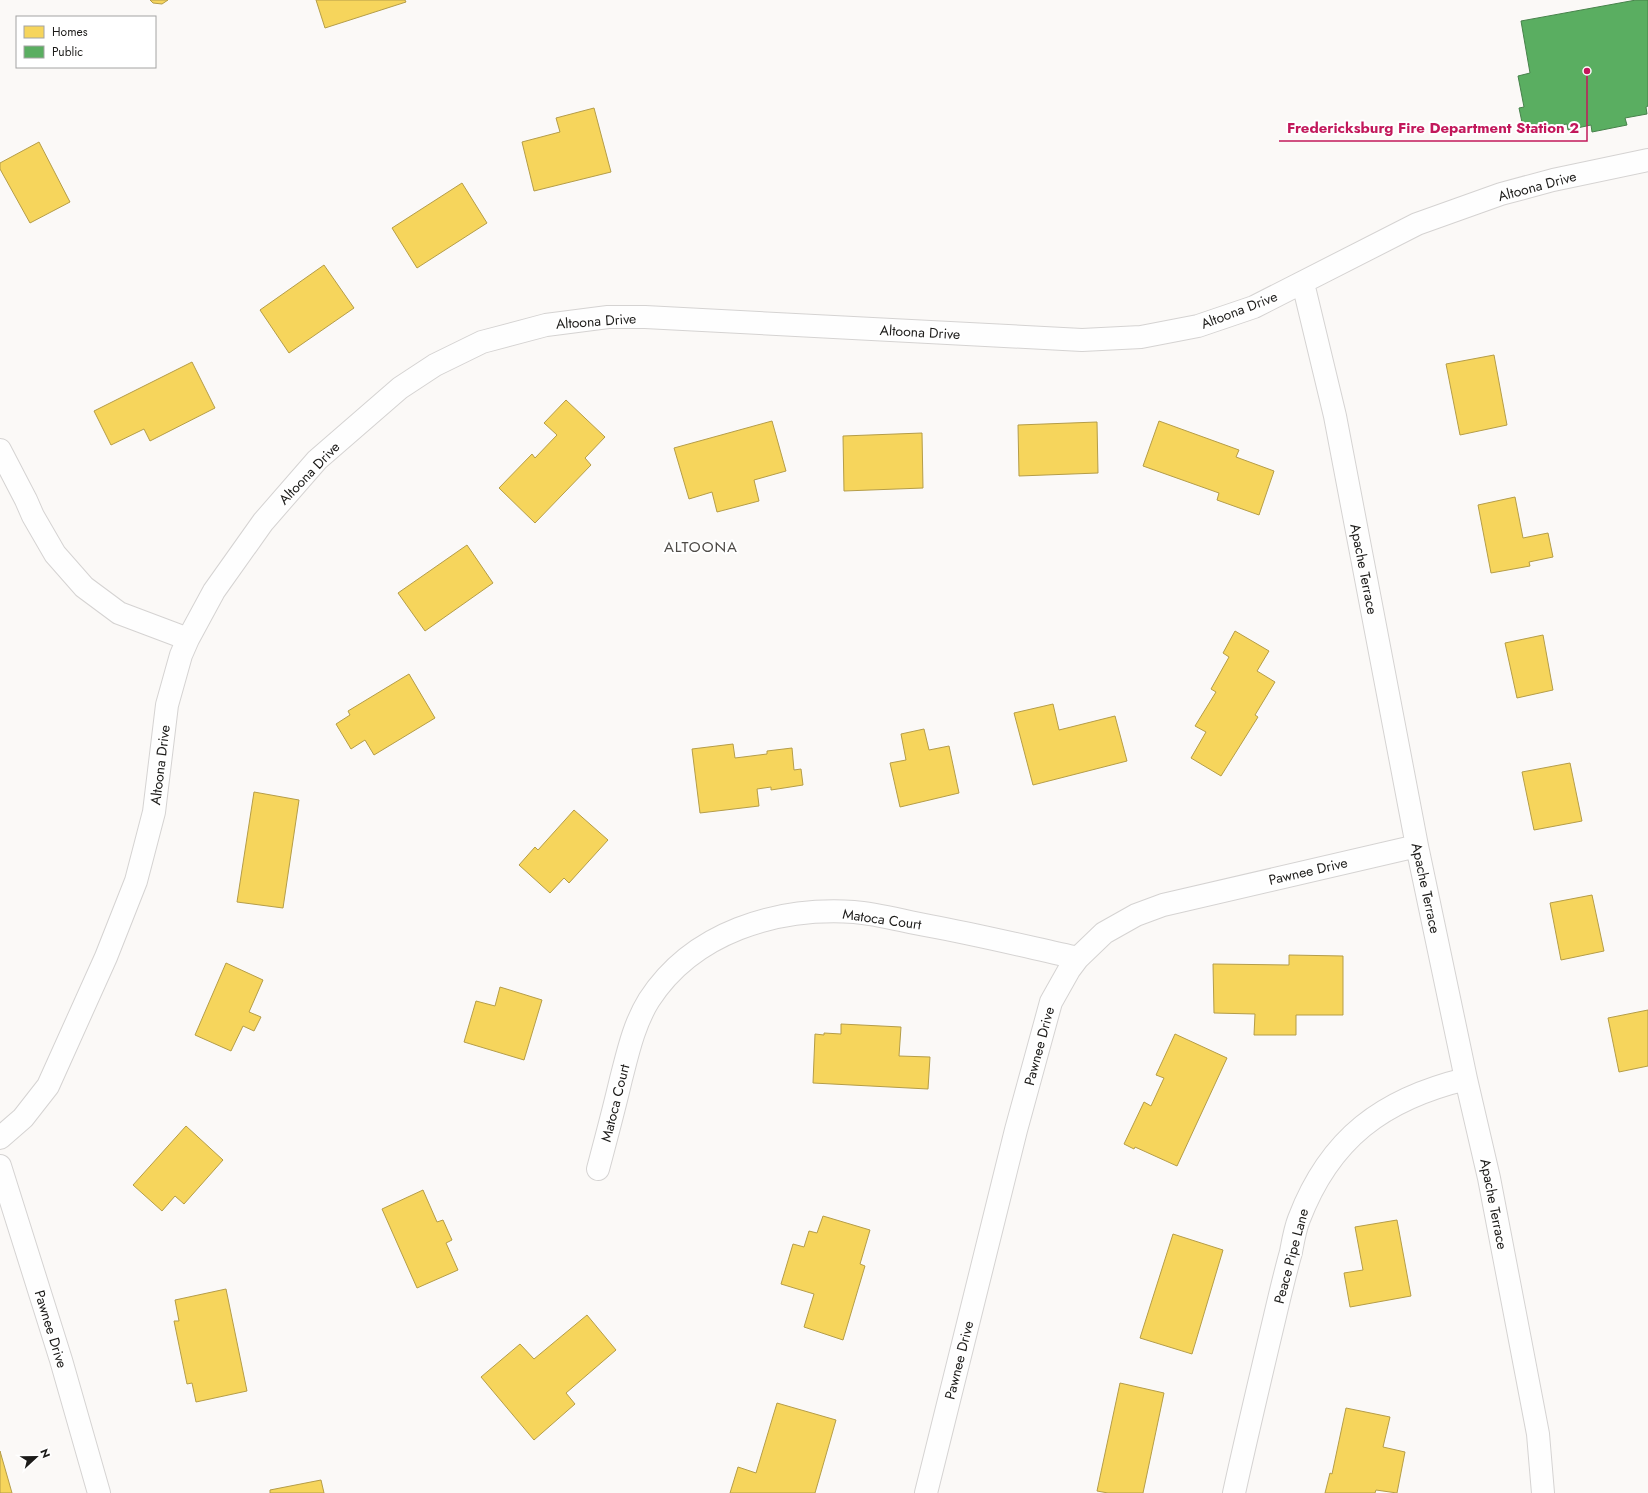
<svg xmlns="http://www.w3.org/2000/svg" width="1648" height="1493" font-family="Jost,sans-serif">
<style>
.homes{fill:#f6d55c;stroke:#b59d48}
.public{fill:#5aae61;stroke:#47824b}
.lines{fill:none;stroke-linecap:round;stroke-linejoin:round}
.minor-casing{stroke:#d5d3d2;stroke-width:24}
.minor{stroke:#fefefe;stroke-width:22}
.labels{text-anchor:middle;stroke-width:4;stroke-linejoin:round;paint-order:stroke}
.street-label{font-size:14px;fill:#1c1b19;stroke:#fff}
.neighbourhood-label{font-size:15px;letter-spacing:1px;fill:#4d4a46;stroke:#fff}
.leader{fill:none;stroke:#c2185b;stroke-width:1.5}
.callout-dot{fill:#c2185b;stroke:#fff;stroke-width:1.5}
.callout-label{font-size:15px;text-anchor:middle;font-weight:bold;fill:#c2185b;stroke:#fff;stroke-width:4;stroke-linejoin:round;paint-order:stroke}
</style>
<rect width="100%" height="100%" fill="#fbf9f7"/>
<path class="homes" d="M 150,0 L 168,0 L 162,4 L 153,3 Z
M 316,0 L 405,0 L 406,2 L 325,28 Z
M 594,108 L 611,172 L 534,191 L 522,142 L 560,132 L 556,118 Z
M 39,142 L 70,202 L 30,223 L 0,169 L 0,163 Z
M 462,183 L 487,223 L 417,268 L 392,228 Z
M 324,265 L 354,308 L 289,353 L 260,310 Z
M 1494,355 L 1507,425 L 1460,435 L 1446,364 Z
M 192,362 L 215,408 L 150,441 L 144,429 L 111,445 L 94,411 Z
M 566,400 L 605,437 L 585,458 L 591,465 L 535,523 L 499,488 L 532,454 L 535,458 L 557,435 L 544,423 Z
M 772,421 L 786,471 L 754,480 L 759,501 L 717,512 L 712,492 L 689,499 L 674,448 Z
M 1159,421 L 1239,450 L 1236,457 L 1274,471 L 1259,515 L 1217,500 L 1219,493 L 1143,466 Z
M 1097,422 L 1098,473 L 1019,476 L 1018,425 Z
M 922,433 L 923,488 L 844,491 L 843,436 Z
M 1515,497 L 1523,538 L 1548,533 L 1553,557 L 1529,562 L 1530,566 L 1491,573 L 1478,505 Z
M 467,545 L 493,583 L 425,631 L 398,593 Z
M 1235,631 L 1269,651 L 1257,671 L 1275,682 L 1255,715 L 1258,717 L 1221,776 L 1191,758 L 1206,732 L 1195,726 L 1216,692 L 1211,689 L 1229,657 L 1223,653 Z
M 1543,635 L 1553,690 L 1517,698 L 1505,643 Z
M 409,674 L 435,718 L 374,755 L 365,740 L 351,749 L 336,724 L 350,715 L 348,711 Z
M 1053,704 L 1059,730 L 1115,716 L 1127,761 L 1033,785 L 1014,713 Z
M 924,729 L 929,750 L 949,746 L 959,793 L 900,807 L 890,763 L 906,760 L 901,734 Z
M 733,744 L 735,758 L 767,754 L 767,751 L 792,748 L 794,770 L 801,769 L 803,785 L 771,790 L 771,787 L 757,789 L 759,806 L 700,813 L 692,749 Z
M 1570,763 L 1582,821 L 1534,830 L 1522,772 Z
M 254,792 L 299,800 L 283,908 L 237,902 Z
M 574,810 L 608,840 L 569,883 L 564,878 L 550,893 L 519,865 L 535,847 L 538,850 Z
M 1592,895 L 1604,951 L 1561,960 L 1550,903 Z
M 1289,955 L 1343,956 L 1343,1015 L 1296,1015 L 1296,1035 L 1254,1035 L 1255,1014 L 1214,1013 L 1213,964 L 1289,965 Z
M 226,963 L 263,980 L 249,1012 L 261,1017 L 254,1031 L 243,1026 L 231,1051 L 195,1035 Z
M 500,987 L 542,1000 L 524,1060 L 464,1042 L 476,1001 L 495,1006 Z
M 1648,1010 L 1648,1066 L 1619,1072 L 1608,1018 Z
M 841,1024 L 901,1027 L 899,1056 L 930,1057 L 928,1089 L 813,1083 L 815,1034 L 824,1035 L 824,1033 L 841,1034 Z
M 1175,1034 L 1227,1058 L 1177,1166 L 1135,1147 L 1134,1149 L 1124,1144 L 1144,1102 L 1151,1106 L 1164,1078 L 1156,1075 Z
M 186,1126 L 223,1160 L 184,1204 L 175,1196 L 162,1211 L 133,1185 Z
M 423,1190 L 437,1222 L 443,1220 L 452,1240 L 446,1243 L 458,1270 L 417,1288 L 382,1209 Z
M 823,1216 L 870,1230 L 860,1264 L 865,1266 L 843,1340 L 804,1327 L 814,1294 L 781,1284 L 793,1244 L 804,1247 L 809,1231 L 817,1233 Z
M 1397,1220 L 1411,1296 L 1350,1307 L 1344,1273 L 1363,1270 L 1355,1227 Z
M 1173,1234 L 1223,1250 L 1192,1354 L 1140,1338 Z
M 226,1289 L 247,1391 L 196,1402 L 192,1383 L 187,1384 L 174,1321 L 179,1321 L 175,1300 Z
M 587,1315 L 616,1350 L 566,1393 L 575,1404 L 534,1440 L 481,1377 L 520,1344 L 534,1359 Z
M 1120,1383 L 1164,1393 L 1143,1493 L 1108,1493 L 1097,1491 Z
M 777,1403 L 836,1420 L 815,1493 L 730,1493 L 738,1467 L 756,1473 Z
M 1346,1408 L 1390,1417 L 1383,1447 L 1405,1452 L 1397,1493 L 1376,1490 L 1375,1493 L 1325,1493 L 1330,1473 L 1332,1474 Z
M 0,1451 L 12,1493 L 0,1493 Z
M 321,1480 L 324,1493 L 270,1493 L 270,1490 Z"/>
<path class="public" d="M 1636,0 L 1648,0 L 1648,106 L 1646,107 L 1647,114 L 1625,118 L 1627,125 L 1592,132 L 1591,125 L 1568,130 L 1567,124 L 1542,128 L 1542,124 L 1523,127 L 1519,108 L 1524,107 L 1518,76 L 1530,73 L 1521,21 Z"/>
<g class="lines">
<defs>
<path id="minor" d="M 1303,283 L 1335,416 L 1417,846 L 1466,1079 L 1489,1178 L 1538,1434 L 1543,1493
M 0,450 L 26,500 L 33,516 L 55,554 L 84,587 L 119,613 L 188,639
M 0,1138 L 23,1118 L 48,1086 L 106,957 L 136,881 L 154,812 L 167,705 L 181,655 L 188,639 L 214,591 L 263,522 L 317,460 L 400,388 L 435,365 L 482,342 L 546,325 L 608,317 L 645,317 L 1082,340 L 1141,337 L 1198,326 L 1254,307 L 1417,224 L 1501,194 L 1553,180 L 1648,160
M 0,1166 L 61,1360 L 99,1493
M 598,1169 C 606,1139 614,1109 621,1079 C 628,1052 634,1024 649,1000 C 693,932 776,907 854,912 C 879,914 906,922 930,926 C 979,935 1028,947 1078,958
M 926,1493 L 1016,1130 L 1051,1002 L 1069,970 L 1078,958 L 1104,933 L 1136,915 L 1163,905 L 1417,846
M 1234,1493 C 1247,1434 1261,1375 1275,1316 C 1280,1295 1285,1273 1291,1252 C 1293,1241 1295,1229 1299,1219 C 1330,1138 1383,1099 1466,1079"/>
</defs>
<use href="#minor" class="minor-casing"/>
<use href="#minor" class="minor"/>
</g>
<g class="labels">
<g class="street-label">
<text transform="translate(1537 186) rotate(-15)" y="5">Altoona Drive</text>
<text transform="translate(1239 310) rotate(-21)" y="5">Altoona Drive</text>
<text transform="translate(596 321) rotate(-4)" y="5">Altoona Drive</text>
<text transform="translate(920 332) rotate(3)" y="5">Altoona Drive</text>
<text transform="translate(309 473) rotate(-46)" y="5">Altoona Drive</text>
<text transform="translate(1364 569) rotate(79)" y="5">Apache Terrace</text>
<text transform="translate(160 765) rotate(-83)" y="5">Altoona Drive</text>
<text transform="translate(1308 871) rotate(-13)" y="5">Pawnee Drive</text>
<text transform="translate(1426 888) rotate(78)" y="5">Apache Terrace</text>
<text transform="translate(882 919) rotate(8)" y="5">Matoca Court</text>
<text transform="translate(1039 1046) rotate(-75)" y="5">Pawnee Drive</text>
<text transform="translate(615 1103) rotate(-76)" y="5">Matoca Court</text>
<text transform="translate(1494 1204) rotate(79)" y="5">Apache Terrace</text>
<text transform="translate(1291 1256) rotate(-75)" y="5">Peace Pipe Lane</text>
<text transform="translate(51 1329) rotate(73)" y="5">Pawnee Drive</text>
<text transform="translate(959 1360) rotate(-76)" y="5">Pawnee Drive</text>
</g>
<g class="neighbourhood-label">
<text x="701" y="552">ALTOONA</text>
</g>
</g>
<path class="leader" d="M1587 71L1587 141H1279"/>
<circle class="callout-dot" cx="1587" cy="71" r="4"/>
<g class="callout-label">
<text x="1433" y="133">Fredericksburg Fire Department Station 2</text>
</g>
<rect x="16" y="16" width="140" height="52" fill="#ffffff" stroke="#a4a4a3"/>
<rect x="24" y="26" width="20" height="12" fill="#f6d55c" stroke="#a4a4a3"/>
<text x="52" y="36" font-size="12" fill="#1c1b19">Homes</text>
<rect x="24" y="46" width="20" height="12" fill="#5aae61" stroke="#a4a4a3"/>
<text x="52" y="56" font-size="12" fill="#1c1b19">Public</text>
<g transform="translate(36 1457) rotate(68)" stroke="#ffffff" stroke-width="3" paint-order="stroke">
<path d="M0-3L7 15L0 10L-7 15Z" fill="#1c1b19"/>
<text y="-6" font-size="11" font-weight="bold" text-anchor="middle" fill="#1c1b19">N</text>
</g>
</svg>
